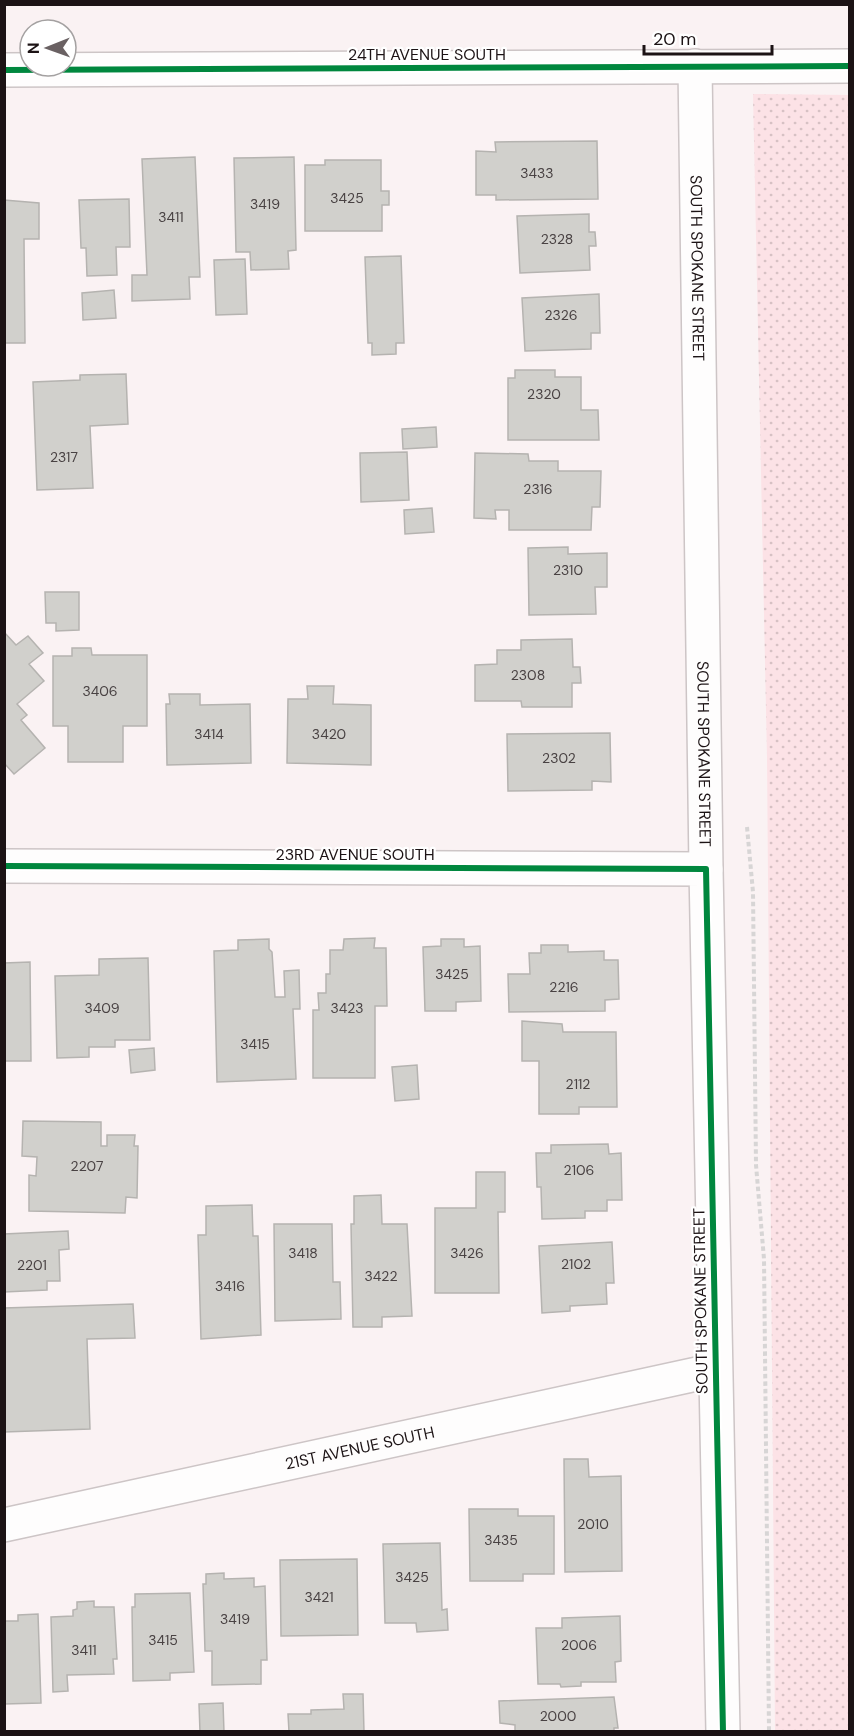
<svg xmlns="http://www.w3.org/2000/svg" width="854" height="1736" font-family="'DM Sans',sans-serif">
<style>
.grass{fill:url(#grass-dots)}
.building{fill:#d1d0cc;stroke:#b5b3b0;stroke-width:1.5}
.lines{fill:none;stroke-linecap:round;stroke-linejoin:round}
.street-casing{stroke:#cdc5c6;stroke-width:36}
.secondary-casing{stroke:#cdc5c6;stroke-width:36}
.path{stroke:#d7d5d5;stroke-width:4;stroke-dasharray:4.5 3;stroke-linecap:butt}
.street{stroke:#fefdfd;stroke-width:33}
.secondary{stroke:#fefdfd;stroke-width:33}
.cycleway-casing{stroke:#fff;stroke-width:10}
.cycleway{stroke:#00873e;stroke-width:6}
.labels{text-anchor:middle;stroke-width:4.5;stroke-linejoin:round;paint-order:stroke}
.number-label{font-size:14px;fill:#494243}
.street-label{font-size:16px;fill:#1c1315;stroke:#fff}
</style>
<defs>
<pattern id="grass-dots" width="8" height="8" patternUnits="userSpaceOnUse" patternTransform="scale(1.5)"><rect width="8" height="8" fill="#fce2e6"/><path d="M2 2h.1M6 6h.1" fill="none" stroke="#d7c1c4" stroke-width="1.8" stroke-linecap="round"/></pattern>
</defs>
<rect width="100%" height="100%" fill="#faf2f3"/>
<path class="grass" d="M 753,94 L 849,95 L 849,1731 L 775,1731 L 767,757 Z"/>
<path class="building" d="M 597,141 L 598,199 L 496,200 L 496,195 L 476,195 L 476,151 L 496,152 L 495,142 Z
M 195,157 L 200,277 L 189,277 L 190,299 L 132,301 L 132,275 L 147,275 L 142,159 Z
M 294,157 L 296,250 L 288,251 L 289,269 L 251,270 L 250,252 L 236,252 L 234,158 Z
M 325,160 L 381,160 L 381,191 L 389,191 L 389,205 L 382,205 L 382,231 L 305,231 L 305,165 L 325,165 Z
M 129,199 L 130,247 L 116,247 L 117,275 L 87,276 L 86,248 L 81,248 L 79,200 Z
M 4,200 L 39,203 L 39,239 L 24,239 L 25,343 L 4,343 Z
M 589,214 L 589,232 L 595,232 L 596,246 L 589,246 L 590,270 L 520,273 L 517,216 Z
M 401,256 L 404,343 L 396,343 L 396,354 L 372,355 L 372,343 L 368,343 L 365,257 Z
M 245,259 L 247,314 L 216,315 L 214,260 Z
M 114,290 L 116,318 L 83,320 L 82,293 Z
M 599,294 L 600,333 L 591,333 L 591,349 L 525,351 L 522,298 Z
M 515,370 L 555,370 L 555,377 L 581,377 L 581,410 L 598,410 L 599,440 L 508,440 L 508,378 L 515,378 Z
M 126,374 L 128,424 L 90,426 L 93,488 L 37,490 L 33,382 L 80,380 L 80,375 Z
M 436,427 L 437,447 L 403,449 L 402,429 Z
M 407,452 L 409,500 L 361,502 L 360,453 Z
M 475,453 L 528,454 L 529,461 L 558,461 L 558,471 L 601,471 L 600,507 L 592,507 L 591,530 L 509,530 L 509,510 L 495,510 L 496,519 L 474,518 Z
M 432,508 L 434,532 L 405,534 L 404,510 Z
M 568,547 L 568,554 L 607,553 L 607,587 L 595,587 L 596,614 L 529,615 L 528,548 Z
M 45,592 L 79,592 L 79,630 L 56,631 L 56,623 L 46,623 Z
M 4,632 L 16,645 L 28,636 L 43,653 L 29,664 L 44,681 L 17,704 L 27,715 L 21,720 L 45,748 L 14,774 L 4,763 Z
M 572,639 L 573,667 L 580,667 L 581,683 L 572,683 L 572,707 L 522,707 L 521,701 L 475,701 L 475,665 L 497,664 L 497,650 L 521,650 L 521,640 Z
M 72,648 L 91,648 L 92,655 L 147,655 L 147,726 L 123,726 L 123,762 L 68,762 L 68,726 L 53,726 L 53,656 L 72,656 Z
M 307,686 L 334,686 L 333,704 L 371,705 L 371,765 L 287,763 L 288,699 L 308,699 Z
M 169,694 L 200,694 L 200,705 L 250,704 L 251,763 L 167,765 L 166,704 L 170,704 Z
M 610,733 L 611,782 L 592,781 L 592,790 L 508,791 L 507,734 Z
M 375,938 L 374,948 L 386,948 L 387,1006 L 375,1006 L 375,1078 L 313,1078 L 313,1010 L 319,1010 L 318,993 L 326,993 L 326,974 L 330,974 L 330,950 L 343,950 L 344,939 Z
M 269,939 L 269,949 L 272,952 L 275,997 L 285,997 L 284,971 L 299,970 L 300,1009 L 293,1009 L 296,1079 L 217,1082 L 214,951 L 238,950 L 238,940 Z
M 441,939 L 464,939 L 464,947 L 480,946 L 481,1001 L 456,1002 L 456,1011 L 425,1011 L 423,947 L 441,946 Z
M 541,945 L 568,945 L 568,952 L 604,951 L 604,960 L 618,960 L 619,999 L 605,1000 L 605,1011 L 509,1012 L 508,974 L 530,974 L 529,953 L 541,953 Z
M 148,958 L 150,1040 L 115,1040 L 115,1047 L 89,1047 L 89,1057 L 57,1058 L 55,976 L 99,975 L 99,959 Z
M 30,962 L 31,1061 L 4,1061 L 4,963 Z
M 522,1021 L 562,1024 L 563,1032 L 616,1032 L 617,1107 L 579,1107 L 579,1114 L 539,1114 L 539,1061 L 522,1061 Z
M 154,1048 L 155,1070 L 131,1073 L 129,1050 Z
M 417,1065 L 419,1099 L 395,1101 L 392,1067 Z
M 23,1121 L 101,1122 L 101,1146 L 107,1146 L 107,1135 L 135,1135 L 134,1146 L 138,1146 L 137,1198 L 126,1197 L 125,1213 L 29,1211 L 29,1175 L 36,1176 L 37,1157 L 22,1156 Z
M 608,1144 L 609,1154 L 621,1153 L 622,1200 L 607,1200 L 607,1211 L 585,1211 L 585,1218 L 542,1219 L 541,1187 L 537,1187 L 536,1153 L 551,1153 L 551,1145 Z
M 476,1172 L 505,1172 L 505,1212 L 498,1212 L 499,1293 L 435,1293 L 435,1208 L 476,1208 Z
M 381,1195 L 382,1224 L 407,1224 L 412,1316 L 382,1317 L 382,1327 L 353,1327 L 351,1224 L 354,1224 L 354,1196 Z
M 252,1205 L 253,1236 L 258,1236 L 261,1335 L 201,1339 L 198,1235 L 206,1235 L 206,1206 Z
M 274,1224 L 332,1224 L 333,1282 L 340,1282 L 341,1319 L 275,1321 Z
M 68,1231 L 69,1249 L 59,1250 L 60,1281 L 47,1281 L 47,1290 L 4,1292 L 4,1234 Z
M 612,1242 L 614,1283 L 606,1283 L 607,1304 L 570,1306 L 570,1311 L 542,1313 L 539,1246 Z
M 133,1304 L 135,1338 L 87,1339 L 90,1429 L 4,1432 L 4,1308 Z
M 564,1459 L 588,1459 L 589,1477 L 621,1476 L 622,1571 L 565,1572 Z
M 469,1509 L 518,1509 L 518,1516 L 554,1516 L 554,1574 L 523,1574 L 523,1581 L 470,1581 Z
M 440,1543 L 442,1610 L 447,1609 L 448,1630 L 417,1632 L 416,1623 L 385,1623 L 383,1544 Z
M 357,1559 L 358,1635 L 281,1636 L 280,1560 Z
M 224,1573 L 224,1579 L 254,1578 L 254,1587 L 265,1586 L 267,1660 L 261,1660 L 261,1684 L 212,1685 L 212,1651 L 205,1651 L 203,1584 L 206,1584 L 206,1574 Z
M 190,1593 L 194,1672 L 170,1673 L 170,1680 L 133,1681 L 132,1607 L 135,1607 L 135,1594 Z
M 94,1601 L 94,1607 L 114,1607 L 117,1659 L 113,1659 L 114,1674 L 67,1675 L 68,1691 L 53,1692 L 51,1617 L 73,1616 L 73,1610 L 77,1609 L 77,1602 Z
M 38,1614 L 41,1703 L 4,1704 L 4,1621 L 18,1621 L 18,1615 Z
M 620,1616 L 621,1661 L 615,1662 L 616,1682 L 581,1682 L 581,1686 L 561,1687 L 560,1684 L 538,1684 L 536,1628 L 562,1628 L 562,1618 Z
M 343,1694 L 363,1694 L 364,1732 L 289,1732 L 288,1714 L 311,1714 L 311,1710 L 344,1709 Z
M 614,1697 L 618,1728 L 614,1728 L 614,1732 L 515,1732 L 515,1725 L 500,1723 L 499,1701 Z
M 223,1703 L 224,1732 L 200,1732 L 199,1704 Z"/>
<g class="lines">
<defs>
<g id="street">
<path id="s1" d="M 695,66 L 706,869"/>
<path d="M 4,70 L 850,66"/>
<path id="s2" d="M 4,1525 L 715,1370"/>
</g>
<path id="secondary" d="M 4,866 L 706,869 L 723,1732"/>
</defs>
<use href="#street" class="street-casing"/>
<use href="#secondary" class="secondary-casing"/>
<path class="path" d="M 747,827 L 753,892 L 756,1165 L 764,1259 L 769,1732"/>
<use href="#street" class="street"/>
<use href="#secondary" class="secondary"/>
<defs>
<path id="cycleway" d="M 4,70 L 850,66
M 4,866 L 706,869 L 723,1732"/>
</defs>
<use href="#cycleway" class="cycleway-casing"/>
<use href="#cycleway" class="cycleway"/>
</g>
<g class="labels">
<g class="number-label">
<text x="537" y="178">3433</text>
<text x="347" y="203">3425</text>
<text x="265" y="209">3419</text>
<text x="171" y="222">3411</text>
<text x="557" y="244">2328</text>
<text x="561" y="320">2326</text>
<text x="544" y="399">2320</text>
<text x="64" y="462">2317</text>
<text x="538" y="494">2316</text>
<text x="568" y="575">2310</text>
<text x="528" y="680">2308</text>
<text x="100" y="696">3406</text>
<text x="209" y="739">3414</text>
<text x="329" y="739">3420</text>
<text x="559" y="763">2302</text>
<text x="452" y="979">3425</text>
<text x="564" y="992">2216</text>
<text x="102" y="1013">3409</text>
<text x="347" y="1013">3423</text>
<text x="255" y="1049">3415</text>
<text x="578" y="1089">2112</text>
<text x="87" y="1171">2207</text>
<text x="579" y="1175">2106</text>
<text x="303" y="1258">3418</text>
<text x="467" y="1258">3426</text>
<text x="576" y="1269">2102</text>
<text x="32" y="1270">2201</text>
<text x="381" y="1281">3422</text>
<text x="230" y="1291">3416</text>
<text x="593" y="1529">2010</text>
<text x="501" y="1545">3435</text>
<text x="412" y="1582">3425</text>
<text x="319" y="1602">3421</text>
<text x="235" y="1624">3419</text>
<text x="163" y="1645">3415</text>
<text x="579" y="1650">2006</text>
<text x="84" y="1655">3411</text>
<text x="558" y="1721">2000</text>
</g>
<g class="street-label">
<text x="427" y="60">24TH AVENUE SOUTH</text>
<text dy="6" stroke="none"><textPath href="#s1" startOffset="202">SOUTH SPOKANE STREET</textPath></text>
<text dy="6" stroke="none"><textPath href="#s1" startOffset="688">SOUTH SPOKANE STREET</textPath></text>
<text x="355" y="860">23RD AVENUE SOUTH</text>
<text transform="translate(700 1301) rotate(-91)" y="6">SOUTH SPOKANE STREET</text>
<text dy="6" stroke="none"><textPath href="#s2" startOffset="364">21ST AVENUE SOUTH</textPath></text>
</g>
</g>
<rect width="854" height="1736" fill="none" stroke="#1c1315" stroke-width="12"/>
<g transform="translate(48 48) rotate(269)"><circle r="28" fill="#ffffff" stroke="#a4a1a1" stroke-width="1.5"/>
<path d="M0-4.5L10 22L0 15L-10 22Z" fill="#6a6163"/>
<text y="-9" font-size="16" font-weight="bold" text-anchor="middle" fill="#1c1315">N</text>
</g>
<path d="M644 45v9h128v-9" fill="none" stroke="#1c1315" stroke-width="3"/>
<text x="653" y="45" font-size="18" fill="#1c1315" stroke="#ffffff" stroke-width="4.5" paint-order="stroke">20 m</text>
</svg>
